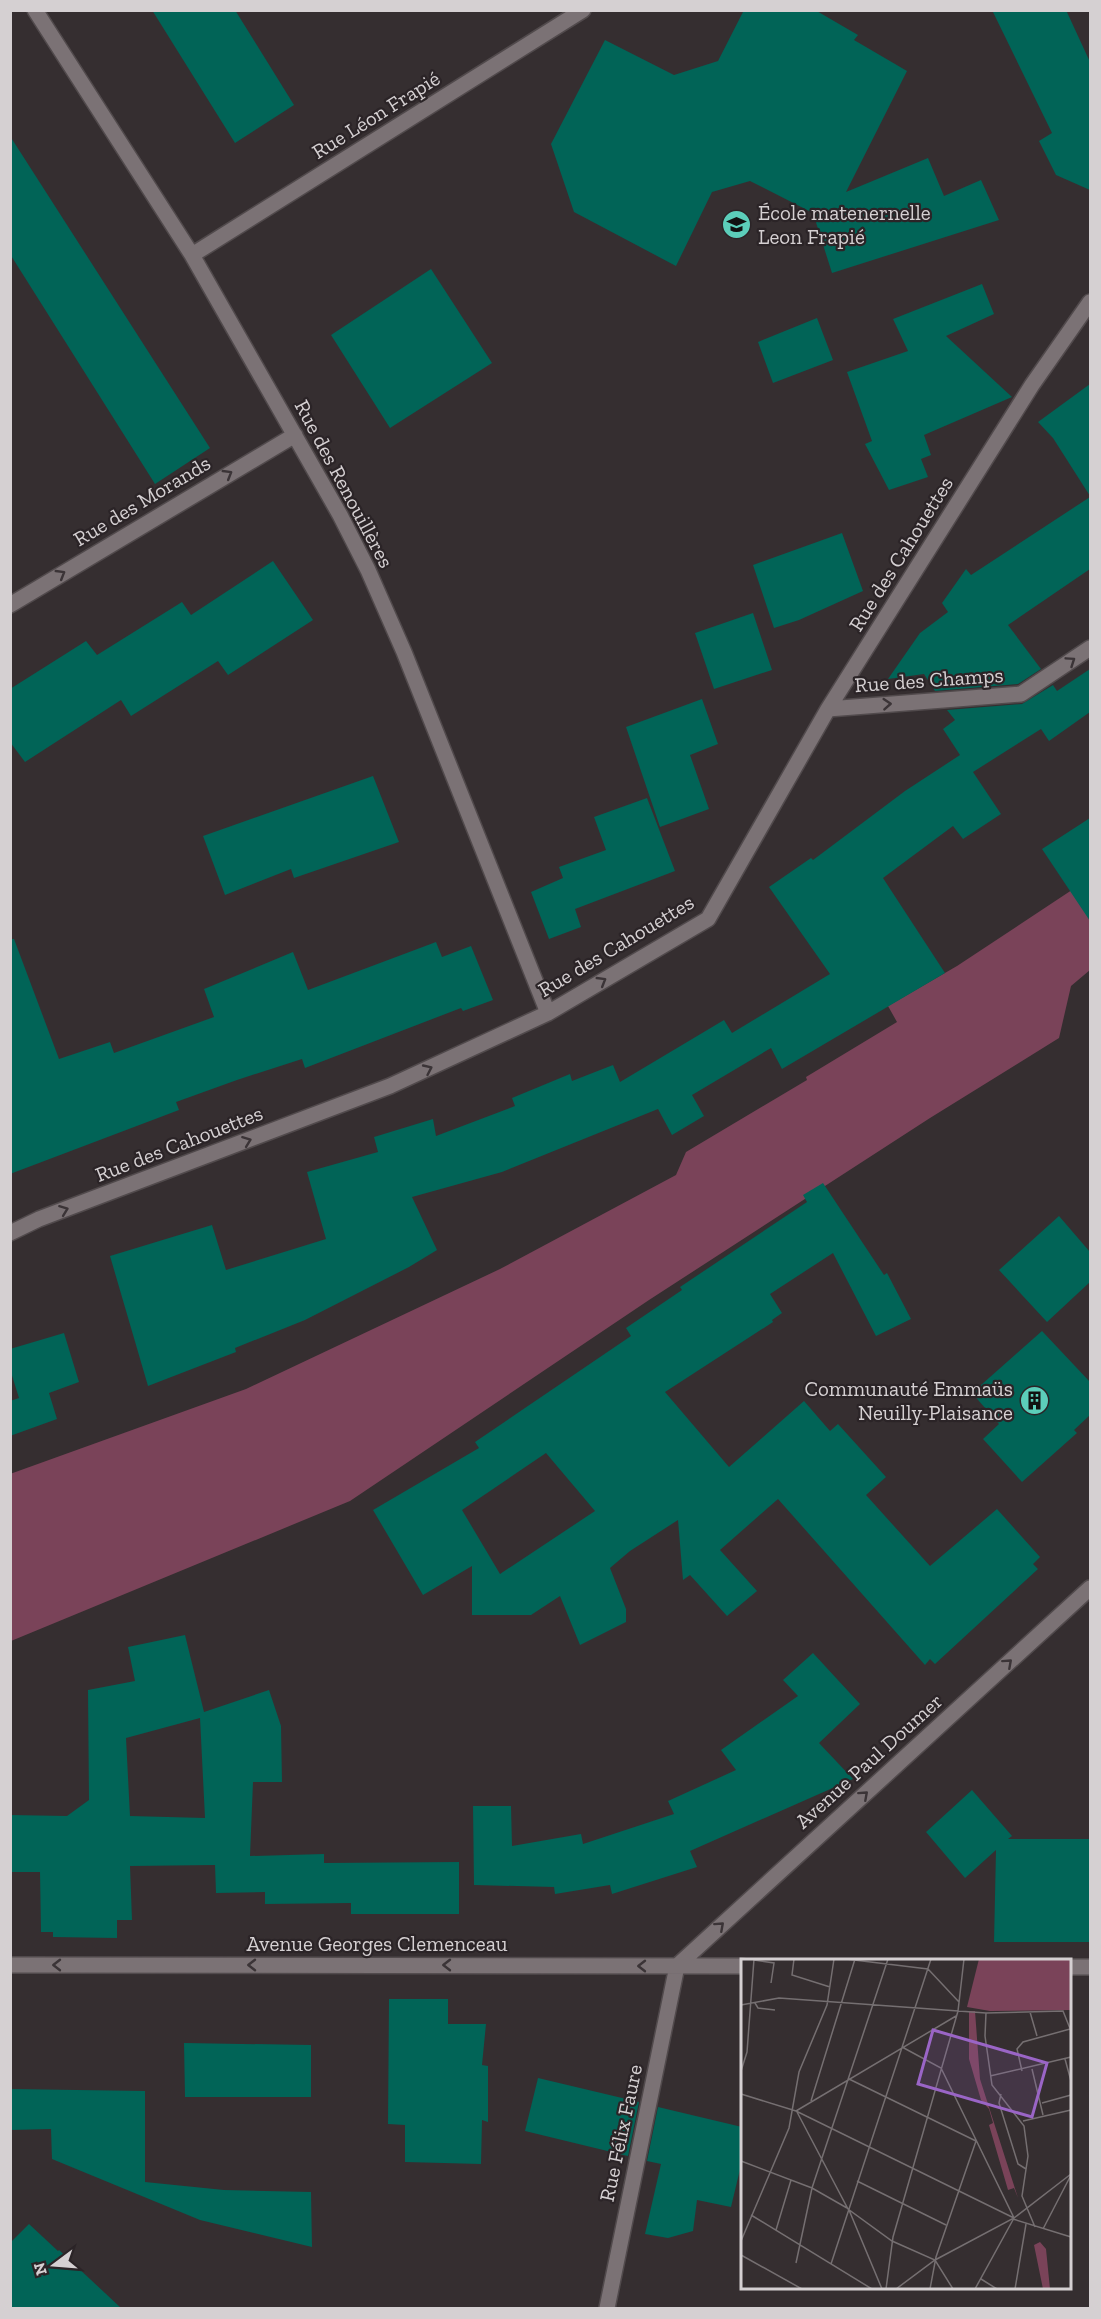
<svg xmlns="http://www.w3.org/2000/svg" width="1101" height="2319" font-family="'Zilla Slab',serif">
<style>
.green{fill:#7a4359}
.building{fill:#016457;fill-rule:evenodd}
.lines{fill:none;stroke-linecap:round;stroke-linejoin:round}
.minor-casing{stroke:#514a4c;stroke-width:18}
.minor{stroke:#7b7275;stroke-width:15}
.oneway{stroke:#3b3437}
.labels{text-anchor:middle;stroke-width:4.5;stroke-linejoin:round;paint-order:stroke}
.street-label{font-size:21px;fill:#d5d0d2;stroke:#2b2427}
.poi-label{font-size:21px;fill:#d5d0d2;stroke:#2b2427;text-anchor:start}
.inset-road{fill:none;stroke:#756f71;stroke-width:1.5}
.view{fill:#9a65c6;fill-opacity:0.15;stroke:#9a65c6;stroke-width:3}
.inset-edge{fill:none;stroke:#d5d0d2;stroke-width:3}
</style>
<rect width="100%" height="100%" fill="#352e30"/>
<path class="green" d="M 1090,878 L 1090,970 L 1071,986 L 1059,1038 L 930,1118 L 649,1300 L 350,1501 L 11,1641 L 10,1474 L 246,1389 L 500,1269 L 676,1175 L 686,1152 L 807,1080 L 806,1077 L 897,1022 L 888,1006 L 957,966 Z"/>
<path class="building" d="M 152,10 L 235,10 L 294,105 L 235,143 Z
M 744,10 L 815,10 L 858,35 L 854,40 L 907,71 L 846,192 L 928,158 L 944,196 L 981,180 L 999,220 L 832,273 L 813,213 L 750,181 L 712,192 L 676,266 L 574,212 L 551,144 L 605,40 L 674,75 L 718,61 Z
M 992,10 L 1066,10 L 1090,62 L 1090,190 L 1056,175 L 1039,141 L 1052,133 Z
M 10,136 L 210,448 L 155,484 L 10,254 Z
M 431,269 L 492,363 L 390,428 L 331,335 Z
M 982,284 L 994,314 L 946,336 L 1012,397 L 924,435 L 931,455 L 921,459 L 928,477 L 889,490 L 865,444 L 872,441 L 847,372 L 908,351 L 893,319 Z
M 817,318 L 833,360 L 773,383 L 758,342 Z
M 1090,384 L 1090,496 L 1053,438 L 1038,422 Z
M 1090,497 L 1090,569 L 1008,625 L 1041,669 L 1018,684 L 935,691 L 924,674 L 888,679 L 920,633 L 948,612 L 942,603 L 966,569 L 971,575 Z
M 842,533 L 863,591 L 799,620 L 774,628 L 753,565 Z
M 273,561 L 313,620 L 228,675 L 218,661 L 131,716 L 121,700 L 25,762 L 10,742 L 10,689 L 86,641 L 97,655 L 182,602 L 191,615 Z
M 753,613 L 772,670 L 714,689 L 695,633 Z
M 1090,669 L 1090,712 L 1049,741 L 1041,729 L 973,772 L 1001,814 L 963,839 L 953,826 L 883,878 L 945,973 L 782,1069 L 771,1048 L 692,1095 L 704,1116 L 672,1135 L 658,1109 L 502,1172 L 412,1197 L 437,1250 L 409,1267 L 305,1320 L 235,1348 L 236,1352 L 148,1386 L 110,1256 L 212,1225 L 226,1270 L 326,1239 L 307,1172 L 378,1152 L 374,1137 L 433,1119 L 436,1136 L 515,1106 L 512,1098 L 570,1074 L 572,1081 L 613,1065 L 620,1082 L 724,1020 L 732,1033 L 830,974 L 769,887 L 811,858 L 813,860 L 905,791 L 960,755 L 943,729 L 955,720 L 947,710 L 1022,704 L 1053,685 L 1057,691 Z
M 702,699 L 718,744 L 690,755 L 709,809 L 660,827 L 626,727 Z
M 373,776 L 399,842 L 294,878 L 291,869 L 225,895 L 203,836 Z
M 647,798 L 675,871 L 575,909 L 581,927 L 549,939 L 531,892 L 563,878 L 559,867 L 606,850 L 594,817 Z
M 1090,818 L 1090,921 L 1042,849 Z
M 10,939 L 14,939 L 59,1059 L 110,1042 L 114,1053 L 214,1017 L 204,989 L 293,952 L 308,990 L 436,942 L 442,957 L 471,946 L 493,1000 L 463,1011 L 461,1008 L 305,1068 L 302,1059 L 237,1080 L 176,1102 L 179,1110 L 10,1174 Z
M 823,1183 L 884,1275 L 887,1273 L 911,1319 L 876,1336 L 833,1253 L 770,1294 L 782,1313 L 772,1320 L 773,1322 L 665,1392 L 729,1467 L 804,1401 L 830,1431 L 838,1424 L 886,1477 L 866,1495 L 930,1566 L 997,1509 L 1040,1557 L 1033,1564 L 1038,1569 L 935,1664 L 930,1659 L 925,1665 L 778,1499 L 720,1550 L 757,1591 L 727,1616 L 690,1575 L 683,1580 L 678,1520 L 630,1551 L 610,1568 L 626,1609 L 626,1622 L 580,1645 L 560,1596 L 531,1615 L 472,1615 L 472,1566 L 423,1595 L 373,1510 L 479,1448 L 475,1442 L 631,1336 L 626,1328 L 682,1290 L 680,1287 L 807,1202 L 803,1195 ZM 546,1453 L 595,1511 L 500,1574 L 462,1510 Z
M 1059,1216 L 1090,1252 L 1090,1282 L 1047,1322 L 999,1270 Z
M 1042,1331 L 1090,1382 L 1090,1415 L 1074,1430 L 1077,1433 L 1022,1482 L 983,1439 L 999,1424 L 972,1393 Z
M 64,1333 L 79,1382 L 49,1393 L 57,1419 L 10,1436 L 10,1401 L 19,1398 L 10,1369 L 10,1349 Z
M 185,1635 L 204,1712 L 269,1690 L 281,1726 L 282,1782 L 253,1782 L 250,1856 L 324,1854 L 324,1863 L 459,1862 L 459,1914 L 351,1914 L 351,1903 L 265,1904 L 265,1892 L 216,1893 L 215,1865 L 130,1866 L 132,1920 L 117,1920 L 117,1938 L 53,1937 L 53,1932 L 41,1932 L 40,1872 L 10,1872 L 10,1815 L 67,1816 L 89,1800 L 88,1690 L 135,1681 L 128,1647 ZM 200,1718 L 205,1818 L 130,1816 L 126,1738 Z
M 813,1653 L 860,1704 L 819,1743 L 853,1779 L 690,1851 L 697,1867 L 612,1894 L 610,1885 L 555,1894 L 554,1887 L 474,1885 L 473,1806 L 511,1806 L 512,1846 L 581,1834 L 583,1844 L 674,1814 L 668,1801 L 736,1770 L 721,1750 L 798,1696 L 783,1680 Z
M 972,1790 L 1012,1836 L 1008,1839 L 1090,1839 L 1090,1942 L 994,1942 L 996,1850 L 965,1878 L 926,1832 Z
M 389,1999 L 448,1999 L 448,2024 L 486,2024 L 482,2065 L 488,2066 L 488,2122 L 482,2120 L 481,2164 L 405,2162 L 405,2125 L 388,2124 Z
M 184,2043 L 311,2045 L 311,2097 L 185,2097 Z
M 538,2078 L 639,2102 L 628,2156 L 525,2131 Z
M 10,2089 L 145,2091 L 145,2182 L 224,2190 L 311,2192 L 312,2247 L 200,2220 L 52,2159 L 51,2129 L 10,2130 Z
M 658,2107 L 742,2127 L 742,2161 L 731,2207 L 697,2200 L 693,2231 L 668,2238 L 645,2234 L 661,2164 L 647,2161 Z
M 29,2224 L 58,2251 L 59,2250 L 121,2308 L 10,2308 L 10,2243 Z"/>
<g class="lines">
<defs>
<path id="minor" d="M 35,10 L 192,255 L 340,515 L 368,570 L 404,652 L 548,1013
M 192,255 L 583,10
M 10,605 L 295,435
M 828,709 L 1021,694 L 1090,648
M 10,1233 L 39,1219 L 390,1086 L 548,1013 L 708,919 L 828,709 L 1032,385 L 1090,302
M 10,1965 L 742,1966
M 1070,1967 L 1090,1967
M 607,2308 L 677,1966 L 1090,1588"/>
</defs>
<use href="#minor" class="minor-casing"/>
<use href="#minor" class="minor"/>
</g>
<defs><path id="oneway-chevron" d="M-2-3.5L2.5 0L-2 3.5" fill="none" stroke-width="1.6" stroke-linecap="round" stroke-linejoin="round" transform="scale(1.5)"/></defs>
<g class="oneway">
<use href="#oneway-chevron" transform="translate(228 474) rotate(-31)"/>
<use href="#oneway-chevron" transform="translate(61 574) rotate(-31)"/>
<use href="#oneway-chevron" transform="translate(1071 661) rotate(-34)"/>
<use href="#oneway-chevron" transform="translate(887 704) rotate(-4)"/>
<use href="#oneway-chevron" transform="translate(602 981) rotate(-31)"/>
<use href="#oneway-chevron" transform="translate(428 1069) rotate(-25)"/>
<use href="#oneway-chevron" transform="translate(247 1141) rotate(-21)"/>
<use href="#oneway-chevron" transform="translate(64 1210) rotate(-21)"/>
<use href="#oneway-chevron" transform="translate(1008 1663) rotate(-42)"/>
<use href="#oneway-chevron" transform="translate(864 1795) rotate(-42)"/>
<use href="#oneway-chevron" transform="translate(720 1926) rotate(-42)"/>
<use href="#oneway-chevron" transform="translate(57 1965) rotate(-180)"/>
<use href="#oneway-chevron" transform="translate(252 1965) rotate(-180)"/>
<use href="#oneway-chevron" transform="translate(447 1965) rotate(-180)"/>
<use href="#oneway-chevron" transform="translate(642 1966) rotate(-180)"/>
</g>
<defs>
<symbol id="school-disc" viewBox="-11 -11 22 22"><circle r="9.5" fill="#5cceba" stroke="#2b2427"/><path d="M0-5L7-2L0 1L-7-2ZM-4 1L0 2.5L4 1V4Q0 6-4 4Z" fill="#111"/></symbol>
<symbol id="building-disc" viewBox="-11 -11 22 22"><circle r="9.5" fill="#5cceba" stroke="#2b2427"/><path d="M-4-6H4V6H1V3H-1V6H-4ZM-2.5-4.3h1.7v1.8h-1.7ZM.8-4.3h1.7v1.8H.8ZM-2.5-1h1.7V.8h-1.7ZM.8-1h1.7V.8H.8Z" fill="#111"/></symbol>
</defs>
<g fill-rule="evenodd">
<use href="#school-disc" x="720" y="208" width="33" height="33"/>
<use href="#building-disc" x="1018" y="1384" width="33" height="33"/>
</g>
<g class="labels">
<g class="street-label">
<text transform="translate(376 115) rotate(-32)" y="7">Rue Léon Frapié</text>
<text transform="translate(344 484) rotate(62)" y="7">Rue des Renouillères</text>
<text transform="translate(142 501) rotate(-31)" y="7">Rue des Morands</text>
<text transform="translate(901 554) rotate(-58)" y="7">Rue des Cahouettes</text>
<text transform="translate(929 680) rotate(-4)" y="7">Rue des Champs</text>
<text transform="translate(616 946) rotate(-31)" y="7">Rue des Cahouettes</text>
<text transform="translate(179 1144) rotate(-21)" y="7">Rue des Cahouettes</text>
<text transform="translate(869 1761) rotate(-42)" y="7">Avenue Paul Doumer</text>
<text x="377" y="1951">Avenue Georges Clemenceau</text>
<text transform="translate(621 2133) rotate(-78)" y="7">Rue Félix Faure</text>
</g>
<g class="poi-label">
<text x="758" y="220">École matenernelle<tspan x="758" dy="24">Leon Frapié</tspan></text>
<text x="1013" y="1396" text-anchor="end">Communauté Emmaüs<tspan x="1013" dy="24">Neuilly-Plaisance</tspan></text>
</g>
</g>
<g transform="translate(741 1959)">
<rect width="330" height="330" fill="#352e30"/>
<path d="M 238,0 L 330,0 L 330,51 L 249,52 L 226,48 ZM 228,52 L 234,52 L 239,120 L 277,239 L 273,229 L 267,231 L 248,166 L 252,164 L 248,150 L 240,141 L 228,100 ZM 299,283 L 305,290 L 309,330 L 302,330 L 293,286 Z" fill="#7a4359"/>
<path class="inset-road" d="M 53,0 L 51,16 L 89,28M 105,0 L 187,10M 13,1 L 33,4 L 30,24M 187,10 L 218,43M 14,44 L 17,49 L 34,51M 0,46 L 38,39 L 245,54 L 322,52 L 330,72M 289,53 L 296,77M 245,54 L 244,77 L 251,126 L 283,167 L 287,197 L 281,237 L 286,249M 324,100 L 330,122M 291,110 L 302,156M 0,112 L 6,93 L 13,0M 281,112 L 276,90 L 282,83 L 329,70M 249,117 L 330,98M 108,120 L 235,182M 0,135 L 55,152 L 273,259M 260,135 L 258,144 L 277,205 L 285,210M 70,142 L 114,0M 301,144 L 330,136M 55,152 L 215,57M 56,153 L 107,250 L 151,282 L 194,301 L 212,330M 282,162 L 330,151M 0,202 L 71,229 L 106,249M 116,222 L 205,266M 286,249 L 294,268M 108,251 L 141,330M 10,256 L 131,330M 273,259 L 330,215M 272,260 L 330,278M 302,270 L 330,216M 35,271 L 50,221M 0,282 L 48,169 L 58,113 L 86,46 L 93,0M 0,296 L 61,330M 55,304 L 71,229 L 147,0M 90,305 L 190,0M 240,320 L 256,330M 145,330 L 152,278 L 217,52 L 223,0M 155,330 L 194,301 L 273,259 L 200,109 L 161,88M 189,330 L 195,298 L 235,182M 234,330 L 273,259M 274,330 L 285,265"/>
<path class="view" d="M 192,71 L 306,104 L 291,158 L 177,125 Z"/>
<rect width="330" height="330" class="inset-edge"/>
</g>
<rect width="1101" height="2319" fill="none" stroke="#d5d0d2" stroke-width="24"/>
<g transform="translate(54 2265) rotate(254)" stroke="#2b2427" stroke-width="4.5" paint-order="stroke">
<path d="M0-4.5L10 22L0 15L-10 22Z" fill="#d5d0d2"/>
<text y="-9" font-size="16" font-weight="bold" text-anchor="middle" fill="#d5d0d2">N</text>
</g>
</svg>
